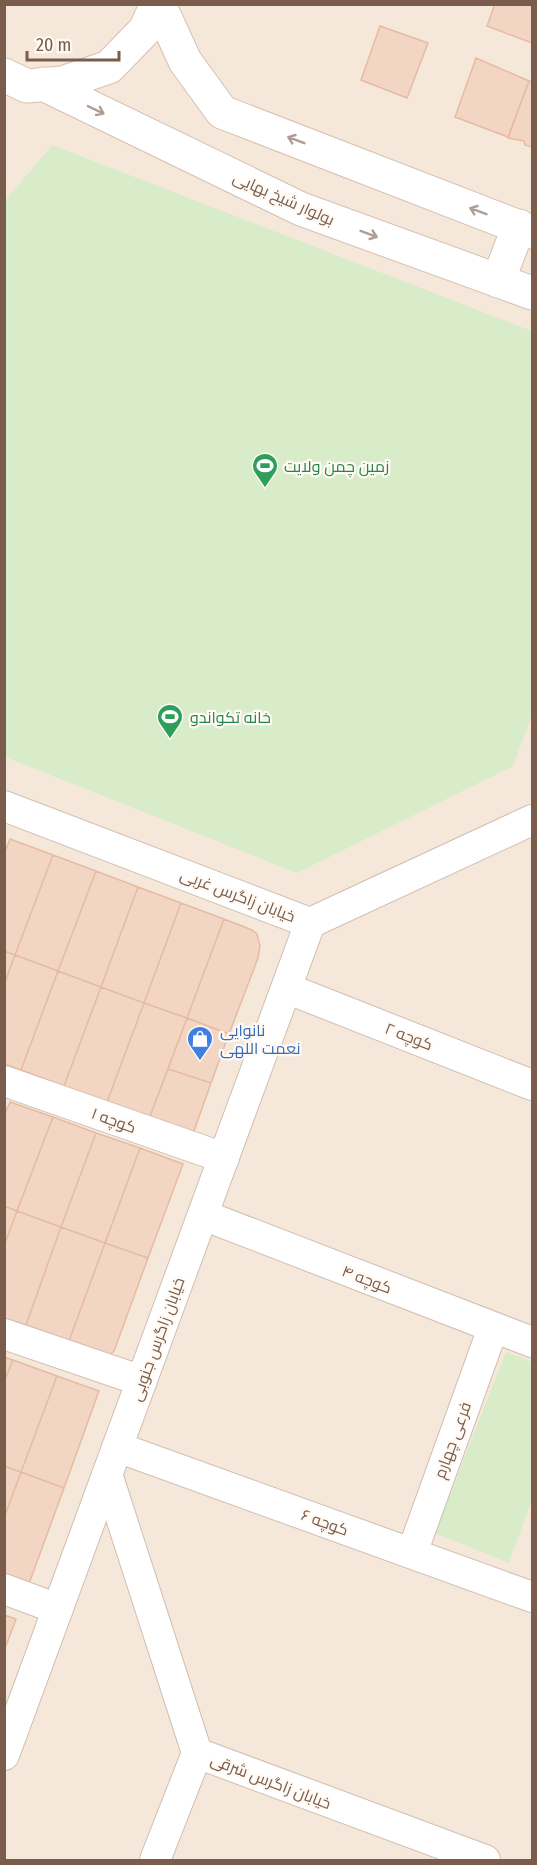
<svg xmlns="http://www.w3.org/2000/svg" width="537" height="1865" font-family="'Fira Sans Condensed',Cairo,sans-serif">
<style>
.residential{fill:#f5e8da}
.green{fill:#d8ecc9}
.building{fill:#f3d5c3;stroke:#e6bba3;stroke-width:1.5}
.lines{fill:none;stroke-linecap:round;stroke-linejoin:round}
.street-casing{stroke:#d1beb0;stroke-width:32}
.secondary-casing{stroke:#d6c0b0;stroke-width:35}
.street{stroke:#fff;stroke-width:30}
.secondary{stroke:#fff;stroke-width:33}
.oneway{stroke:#af9d94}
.labels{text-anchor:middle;stroke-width:4.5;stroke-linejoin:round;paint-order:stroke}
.street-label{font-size:16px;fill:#7a5c4d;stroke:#fffaf3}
.leisure-label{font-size:16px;fill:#27864d;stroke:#fffaf3;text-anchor:start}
.shop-label{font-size:16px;fill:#366cbe;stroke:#fffaf3;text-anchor:start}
</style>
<rect width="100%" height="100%" fill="#fdf6ec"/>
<path class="residential" d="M 5,5 L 532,5 L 532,1860 L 5,1860 Z"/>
<path class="green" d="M 52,145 L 532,331 L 532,715 L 513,766 L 297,873 L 5,757 L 5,201 Z
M 506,1352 L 532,1362 L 532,1499 L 509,1563 L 435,1533 Z"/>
<path class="building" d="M 495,4 L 532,4 L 532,43 L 487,26 Z
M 380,26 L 428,43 L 407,98 L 361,80 Z
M 476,58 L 529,81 L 508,137 L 455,117 Z
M 529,81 L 532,82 L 532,147 L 525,145 L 524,141 L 508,138 Z
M 10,839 L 53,855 L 15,955 L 4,951 L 4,854 Z
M 53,855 L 96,871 L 58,971 L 15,955 Z
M 96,871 L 138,887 L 101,987 L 58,971 Z
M 138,887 L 181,903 L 144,1003 L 101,987 Z
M 181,903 L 224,919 L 187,1018 L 144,1003 Z
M 224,919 L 252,930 L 257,934 L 260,946 L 258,958 L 229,1034 L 187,1018 Z
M 4,951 L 15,955 L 4,985 Z
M 15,955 L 58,971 L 21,1070 L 4,1064 L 4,985 Z
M 58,971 L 101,987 L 64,1086 L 21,1070 Z
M 101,987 L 144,1003 L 107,1102 L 64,1086 Z
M 144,1003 L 187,1018 L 149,1119 L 107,1102 Z
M 187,1018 L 229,1034 L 211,1083 L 168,1069 Z
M 168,1069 L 211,1083 L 194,1131 L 189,1132 L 149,1119 Z
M 10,1102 L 53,1117 L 17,1211 L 4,1206 L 4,1116 Z
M 53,1117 L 96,1133 L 61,1227 L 17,1211 Z
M 96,1133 L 140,1148 L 105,1243 L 61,1227 Z
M 140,1148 L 183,1164 L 148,1258 L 105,1243 Z
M 4,1206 L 17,1211 L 4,1246 Z
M 17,1211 L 61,1227 L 26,1325 L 4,1318 L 4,1246 Z
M 61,1227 L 105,1243 L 69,1341 L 26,1325 Z
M 105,1243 L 148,1258 L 114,1351 L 108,1356 L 69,1341 Z
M 4,1357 L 13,1360 L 4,1382 Z
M 13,1360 L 57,1376 L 21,1472 L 4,1466 L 4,1382 Z
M 57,1376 L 99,1391 L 64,1488 L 21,1472 Z
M 4,1466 L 21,1472 L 4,1518 Z
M 21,1472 L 64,1488 L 30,1581 L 25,1583 L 4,1576 L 4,1518 Z
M 4,1615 L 16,1619 L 4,1651 Z"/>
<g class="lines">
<defs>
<path id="street" d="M 4,806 L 310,923 L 532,820
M 286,988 L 532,1085
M 4,1081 L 224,1158
M 203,1215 L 532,1342
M 4,1334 L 142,1381
M 117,1447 L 532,1597
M 107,1474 L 197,1753 L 485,1860
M 412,1553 L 493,1328
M 4,1589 L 58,1609
M 4,1755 L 310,923
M 155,1860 L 197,1753"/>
<path id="secondary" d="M 159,4 L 185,61 L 222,112 L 532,232
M 4,75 L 27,86 L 62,83 L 109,67 L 145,30 L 157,4
M 43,84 L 301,209 L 532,293
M 498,281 L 519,226"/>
</defs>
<use href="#street" class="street-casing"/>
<use href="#secondary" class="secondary-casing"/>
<use href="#street" class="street"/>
<use href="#secondary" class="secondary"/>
</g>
<defs><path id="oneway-shaft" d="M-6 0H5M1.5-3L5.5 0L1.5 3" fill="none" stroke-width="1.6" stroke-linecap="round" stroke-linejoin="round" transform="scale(1.5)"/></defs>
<g class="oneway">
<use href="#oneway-shaft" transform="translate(96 110) rotate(26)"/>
<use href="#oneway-shaft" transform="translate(296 140) rotate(-159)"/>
<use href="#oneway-shaft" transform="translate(478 211) rotate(-159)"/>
<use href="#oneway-shaft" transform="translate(369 234) rotate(20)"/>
</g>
<defs>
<symbol id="stadium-pin" viewBox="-11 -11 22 30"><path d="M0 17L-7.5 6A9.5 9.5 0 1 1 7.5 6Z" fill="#2e9e5b" stroke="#fffaf3"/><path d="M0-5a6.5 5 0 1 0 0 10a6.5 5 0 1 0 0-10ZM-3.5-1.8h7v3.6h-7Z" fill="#fff"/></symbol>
<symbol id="shop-pin" viewBox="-11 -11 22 30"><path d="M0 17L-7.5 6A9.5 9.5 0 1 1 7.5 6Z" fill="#3f7fe0" stroke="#fffaf3"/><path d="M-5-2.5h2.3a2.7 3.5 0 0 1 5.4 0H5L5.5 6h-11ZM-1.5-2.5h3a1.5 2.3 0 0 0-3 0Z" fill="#fff"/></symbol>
</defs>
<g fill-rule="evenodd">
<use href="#stadium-pin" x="250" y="451" width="30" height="40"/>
<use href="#stadium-pin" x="155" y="702" width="30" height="40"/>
<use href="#shop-pin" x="185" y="1024" width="30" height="40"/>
</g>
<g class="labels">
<g class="street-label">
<text transform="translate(284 198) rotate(24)" y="6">بولوار شیخ بهایی</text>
<text transform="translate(238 895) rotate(21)" y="6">خیابان زاگرس غربی</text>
<text transform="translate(409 1036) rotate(21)" y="6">کوچه ۲</text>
<text transform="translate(114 1120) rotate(20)" y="6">کوچه ۱</text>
<text transform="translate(367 1279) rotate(21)" y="6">کوچه ۴</text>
<text transform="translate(157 1339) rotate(-70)" y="6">خیابان زاگرس جنوبی</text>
<text transform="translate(452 1440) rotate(-70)" y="6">فرعی چهارم</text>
<text transform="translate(325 1522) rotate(20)" y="6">کوچه ۶</text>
<text transform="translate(271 1781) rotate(21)" y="6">خیابان زاگرس شرقی</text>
</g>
<g class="leisure-label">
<text x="284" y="472">زمین چمن ولایت</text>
<text x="190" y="723">خانه تکواندو</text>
</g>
<g class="shop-label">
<text x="220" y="1036">نانوایی<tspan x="220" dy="18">نعمت اللهی</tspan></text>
</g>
</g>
<rect width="537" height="1865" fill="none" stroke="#7a5c4d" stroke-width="12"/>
<path d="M27 51v9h92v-9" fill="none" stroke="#7a5c4d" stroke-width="3"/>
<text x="36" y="51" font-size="18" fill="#7a5c4d" stroke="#fffaf3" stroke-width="4.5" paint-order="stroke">20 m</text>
</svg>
